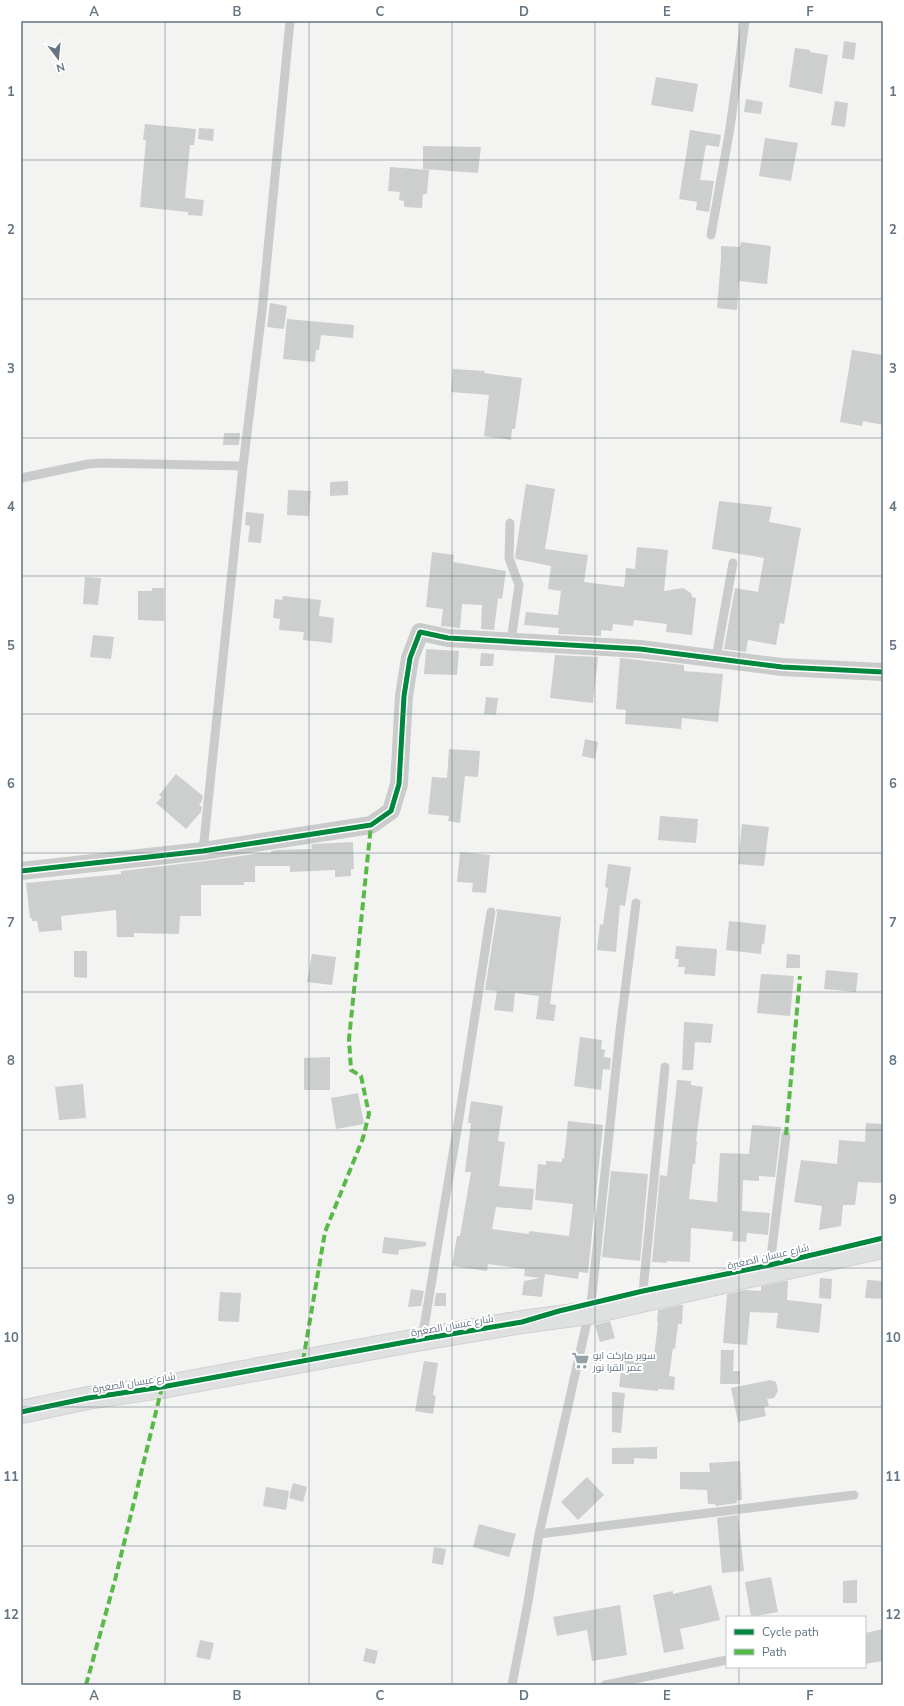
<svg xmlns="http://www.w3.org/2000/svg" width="904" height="1706" font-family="'Nunito Sans',Cairo,sans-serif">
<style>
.building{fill:#cccfce}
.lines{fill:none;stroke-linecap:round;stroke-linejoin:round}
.secondary-casing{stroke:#d0d2d2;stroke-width:24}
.lane{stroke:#cacccc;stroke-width:9}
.street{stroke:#cacccc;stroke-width:18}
.secondary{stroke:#dfe0e0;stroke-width:22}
.quiet{stroke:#58b947;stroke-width:4;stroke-dasharray:8 4;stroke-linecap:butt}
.cycleway-casing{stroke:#fff;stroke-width:8}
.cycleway{stroke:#00873e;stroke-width:5}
.grid{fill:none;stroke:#637482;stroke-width:1;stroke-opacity:0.55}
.labels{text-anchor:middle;stroke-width:4;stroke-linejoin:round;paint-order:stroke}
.street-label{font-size:10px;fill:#637482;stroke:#fff}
.poi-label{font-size:10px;fill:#637482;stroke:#fff;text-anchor:start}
.neatline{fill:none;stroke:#637482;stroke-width:1.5}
.grid-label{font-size:13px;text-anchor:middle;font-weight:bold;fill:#637482}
</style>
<rect width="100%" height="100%" fill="#f3f4f1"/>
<path class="building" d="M 844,41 L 856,43 L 854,60 L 842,58 Z
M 795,48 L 810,50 L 810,52 L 828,55 L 822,94 L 789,87 Z
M 656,77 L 698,84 L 693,112 L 651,105 Z
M 746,99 L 763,102 L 761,114 L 744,112 Z
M 835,101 L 848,103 L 845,127 L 831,125 Z
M 145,124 L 196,129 L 194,145 L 190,145 L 185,198 L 204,200 L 202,216 L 188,215 L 188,212 L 140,207 L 146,140 L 143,140 Z
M 199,128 L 214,129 L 213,141 L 198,139 Z
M 690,130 L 721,135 L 719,147 L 706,145 L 700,180 L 714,181 L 709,212 L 696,210 L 697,202 L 679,199 Z
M 765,138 L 798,143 L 791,181 L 759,176 Z
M 423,146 L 481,147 L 478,173 L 423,169 Z
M 390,167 L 429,170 L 427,194 L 423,194 L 422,208 L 404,207 L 404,201 L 399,200 L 400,192 L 388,191 Z
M 741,242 L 771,246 L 767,284 L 739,281 L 737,310 L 717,308 L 721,259 L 721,246 L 740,247 Z
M 270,303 L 287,306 L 284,329 L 267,327 Z
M 287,319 L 354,325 L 353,338 L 321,335 L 319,350 L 316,350 L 315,362 L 283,359 Z
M 852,350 L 883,355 L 883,425 L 863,421 L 862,426 L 840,422 Z
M 453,369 L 485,371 L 484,373 L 522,378 L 515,429 L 512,429 L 511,440 L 484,436 L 489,395 L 451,392 Z
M 224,433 L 240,433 L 239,445 L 223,445 Z
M 348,481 L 348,495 L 330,496 L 330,482 Z
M 526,484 L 555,489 L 545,549 L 588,555 L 584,582 L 624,587 L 626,568 L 635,569 L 637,547 L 668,550 L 664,591 L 683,588 L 691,593 L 692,597 L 696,598 L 692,635 L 666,632 L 667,624 L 634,620 L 633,626 L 613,624 L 612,631 L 601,630 L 601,636 L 558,634 L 559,628 L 524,625 L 526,612 L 558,615 L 561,591 L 548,589 L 551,566 L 516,559 L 515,557 Z
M 288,490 L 311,491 L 309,516 L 287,515 Z
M 719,501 L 772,507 L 769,522 L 801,528 L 784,624 L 780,623 L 776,645 L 748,640 L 746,652 L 724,649 L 735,588 L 758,592 L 764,558 L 712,549 Z
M 246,512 L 264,514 L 261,543 L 248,542 L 250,526 L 245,525 Z
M 432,552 L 454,555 L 453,562 L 506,571 L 502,599 L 498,598 L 494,630 L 481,629 L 482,605 L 462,604 L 460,628 L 441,626 L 443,609 L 426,607 Z
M 85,577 L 101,578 L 98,605 L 83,604 Z
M 152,588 L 164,588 L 164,621 L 138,620 L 138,591 L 152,591 Z
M 283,596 L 321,600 L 319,616 L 334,618 L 332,643 L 303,640 L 304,632 L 279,630 L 280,619 L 273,618 L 275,599 L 282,600 Z
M 93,635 L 114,637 L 111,659 L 90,657 Z
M 426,649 L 459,651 L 457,675 L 424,674 Z
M 481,653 L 494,654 L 493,666 L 480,666 Z
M 555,655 L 598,657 L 593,703 L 550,698 Z
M 620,658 L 684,665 L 684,671 L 723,674 L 718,722 L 682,718 L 681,729 L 625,724 L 626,710 L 616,709 Z
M 486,697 L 498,698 L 496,715 L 484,714 Z
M 585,739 L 598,742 L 595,759 L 582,756 Z
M 449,749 L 480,751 L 478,777 L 465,776 L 460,823 L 448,821 L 449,816 L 428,814 L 432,777 L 447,778 Z
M 176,774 L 203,796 L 202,801 L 199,805 L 202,807 L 201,812 L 186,829 L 156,803 L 162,797 L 159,795 Z
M 660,816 L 698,819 L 696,843 L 658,840 Z
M 742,824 L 769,827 L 764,866 L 738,864 Z
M 353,842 L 354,869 L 351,869 L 351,876 L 335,877 L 335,870 L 290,872 L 290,866 L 255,866 L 255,882 L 244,882 L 244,885 L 201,885 L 201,916 L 180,916 L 179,934 L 134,933 L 134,937 L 117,937 L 116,910 L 61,916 L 62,930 L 39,932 L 37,921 L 32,921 L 32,918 L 30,918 L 26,883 L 121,874 L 121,871 L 205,861 L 261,853 L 271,853 L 271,851 L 277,850 L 312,849 L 311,845 L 314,844 Z
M 460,852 L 490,855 L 486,893 L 472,892 L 473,883 L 457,882 Z
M 608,864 L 631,867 L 625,906 L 620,905 L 616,952 L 597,950 L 600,924 L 603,925 L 608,888 L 605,887 Z
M 496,909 L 561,917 L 550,1004 L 556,1005 L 554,1021 L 536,1019 L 539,996 L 515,993 L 513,1012 L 494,1010 L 497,991 L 485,990 L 497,913 Z
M 729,921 L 766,925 L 764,944 L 762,944 L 761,954 L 726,950 Z
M 676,946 L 717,949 L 715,976 L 684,974 L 685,967 L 678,967 L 679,959 L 675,959 Z
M 74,951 L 87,951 L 87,978 L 74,977 Z
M 312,954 L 336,957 L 332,985 L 307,982 Z
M 787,954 L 800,955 L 800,968 L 786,968 Z
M 826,970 L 858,973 L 856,992 L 824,989 Z
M 761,974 L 794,976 L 790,1016 L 757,1013 Z
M 684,1022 L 713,1024 L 711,1043 L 695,1042 L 693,1070 L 682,1070 Z
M 580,1037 L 602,1040 L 601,1049 L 605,1050 L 604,1057 L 611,1058 L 610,1070 L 603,1069 L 601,1090 L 574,1086 Z
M 330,1057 L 330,1090 L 304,1090 L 304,1058 Z
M 677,1080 L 691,1081 L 691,1085 L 703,1087 L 696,1141 L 697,1141 L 695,1164 L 693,1164 L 689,1199 L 717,1202 L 720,1153 L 749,1154 L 752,1125 L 781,1127 L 775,1177 L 759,1176 L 759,1181 L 743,1180 L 742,1211 L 770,1213 L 768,1235 L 747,1233 L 746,1242 L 732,1241 L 733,1232 L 691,1228 L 690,1262 L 667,1261 L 667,1263 L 652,1262 L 660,1175 L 667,1176 Z
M 83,1084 L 86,1118 L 59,1120 L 55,1087 Z
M 358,1093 L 364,1124 L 336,1129 L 331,1098 Z
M 471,1101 L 503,1106 L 498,1141 L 505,1142 L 499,1186 L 534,1189 L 532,1210 L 496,1207 L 492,1229 L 529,1234 L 529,1231 L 569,1236 L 573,1204 L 535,1200 L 538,1164 L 546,1165 L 546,1161 L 562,1162 L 562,1158 L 564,1159 L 568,1121 L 603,1125 L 588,1273 L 579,1272 L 578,1279 L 545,1274 L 542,1297 L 522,1295 L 524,1281 L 540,1278 L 524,1276 L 525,1269 L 488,1264 L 487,1271 L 452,1266 L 457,1236 L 460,1236 L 471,1172 L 465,1172 L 471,1123 L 468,1123 Z
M 866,1123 L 883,1124 L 883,1183 L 858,1182 L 855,1205 L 843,1205 L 841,1226 L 819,1230 L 822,1206 L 794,1202 L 801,1160 L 837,1164 L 839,1140 L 865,1142 Z
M 611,1171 L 648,1174 L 640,1261 L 602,1257 Z
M 384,1237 L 426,1242 L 426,1246 L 399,1250 L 398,1255 L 382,1253 Z
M 820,1278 L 832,1279 L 831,1299 L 819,1298 Z
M 867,1280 L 883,1281 L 883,1299 L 865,1298 Z
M 785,1281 L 788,1281 L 787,1300 L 822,1304 L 819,1333 L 776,1328 L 778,1313 L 750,1312 L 747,1345 L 723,1343 L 727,1294 L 745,1290 L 761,1291 L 761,1286 Z
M 411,1289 L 424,1291 L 421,1306 L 408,1307 Z
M 220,1292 L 241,1293 L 239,1322 L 218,1321 Z
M 436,1293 L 446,1293 L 446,1306 L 434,1306 Z
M 679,1305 L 683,1305 L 682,1324 L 678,1324 L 675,1349 L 673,1348 L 669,1376 L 675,1377 L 674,1390 L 658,1389 L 658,1391 L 619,1387 L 623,1354 L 654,1358 L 658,1322 L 657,1322 L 658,1310 Z
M 610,1321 L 615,1338 L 600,1342 L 595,1325 Z
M 721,1350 L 734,1350 L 733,1371 L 740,1371 L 740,1384 L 720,1384 Z
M 424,1361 L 438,1363 L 433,1395 L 436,1396 L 433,1414 L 415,1411 Z
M 770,1380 L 776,1382 L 778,1391 L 774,1398 L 767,1399 L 769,1406 L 764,1407 L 766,1416 L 738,1422 L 731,1388 Z
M 612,1392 L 625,1393 L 621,1433 L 612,1432 Z
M 657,1447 L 657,1459 L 634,1458 L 634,1464 L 612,1464 L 612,1448 Z
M 740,1461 L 742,1500 L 737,1500 L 737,1503 L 716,1506 L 715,1504 L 708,1504 L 707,1490 L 680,1489 L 680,1472 L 710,1472 L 709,1463 Z
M 587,1477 L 604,1495 L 578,1520 L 561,1502 Z
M 293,1483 L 307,1487 L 303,1502 L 289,1498 Z
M 266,1487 L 289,1491 L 286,1510 L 263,1506 Z
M 738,1515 L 744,1571 L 722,1573 L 717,1518 Z
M 479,1524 L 516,1534 L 509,1557 L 473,1547 Z
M 434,1547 L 446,1549 L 443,1565 L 432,1563 Z
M 771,1577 L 778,1612 L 751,1617 L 745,1582 Z
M 857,1580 L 857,1603 L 843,1603 L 843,1581 Z
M 711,1585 L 720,1620 L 680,1629 L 684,1649 L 664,1653 L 653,1595 L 673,1591 L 673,1594 Z
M 620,1605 L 627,1655 L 592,1661 L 587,1630 L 557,1636 L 553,1617 Z
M 883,1629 L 883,1661 L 865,1664 L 865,1633 Z
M 200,1640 L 214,1643 L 210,1660 L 196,1657 Z
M 366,1648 L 378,1651 L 375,1664 L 363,1661 Z"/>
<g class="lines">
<defs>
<path id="secondary" d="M 21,1412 L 88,1398 L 162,1387 L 422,1339 L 522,1322 L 589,1313 L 732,1280 L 883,1247"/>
</defs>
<use href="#secondary" class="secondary-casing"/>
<path class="lane" d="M 711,235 L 730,128 L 745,21
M 21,478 L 88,464 L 102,463 L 243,466
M 510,523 L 509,558 L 519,585 L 511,641
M 716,658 L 733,563
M 203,851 L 243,466 L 262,311 L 290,21
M 770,1265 L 786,1135
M 643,1291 L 665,1067
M 422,1339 L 460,1112 L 491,912
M 539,1534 L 854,1495
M 512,1685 L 528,1602 L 539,1534 L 591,1304 L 620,1031 L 636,903
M 605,1685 L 727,1660"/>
<path class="street" d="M 21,871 L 203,851 L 371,825 L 391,811 L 399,784 L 404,696 L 410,658 L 420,632 L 448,638 L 640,649 L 782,667 L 883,672"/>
<use href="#secondary" class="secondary"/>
<path class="quiet" d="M 786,1135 L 800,976
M 303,1361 L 325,1232 L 363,1138 L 369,1114 L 361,1076 L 351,1070 L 349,1039 L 371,825
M 86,1685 L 115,1580 L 162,1387"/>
<defs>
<path id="cycleway" d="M 21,871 L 203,851 L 371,825 L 391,811 L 399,784 L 404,696 L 410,658 L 420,632 L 448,638 L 640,649 L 782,667 L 883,672
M 21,1412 L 88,1398 L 162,1387 L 422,1339 L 522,1322 L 559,1311 L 643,1291 L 770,1265 L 883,1238"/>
</defs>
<use href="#cycleway" class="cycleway-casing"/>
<use href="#cycleway" class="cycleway"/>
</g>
<path class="grid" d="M 165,21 L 165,1685M 309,21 L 309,1685M 452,21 L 452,1685M 595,21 L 595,1685M 739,21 L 739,1617M 21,160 L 883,160M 21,299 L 883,299M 21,438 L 883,438M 21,576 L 883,576M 21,714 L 883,714M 21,853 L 883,853M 21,992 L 883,992M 21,1130 L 883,1130M 21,1268 L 883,1268M 21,1407 L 883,1407M 21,1546 L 883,1546M 739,1667 L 739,1685"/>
<defs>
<symbol id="supermarket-bare" viewBox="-9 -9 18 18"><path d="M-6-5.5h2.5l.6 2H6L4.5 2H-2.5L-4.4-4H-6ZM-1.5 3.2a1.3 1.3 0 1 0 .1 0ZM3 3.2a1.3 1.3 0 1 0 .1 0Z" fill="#95a1a9" stroke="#fff" stroke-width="2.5" paint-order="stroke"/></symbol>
</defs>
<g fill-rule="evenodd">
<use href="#supermarket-bare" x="568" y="1348" width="25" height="25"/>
</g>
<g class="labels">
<g class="street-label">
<text transform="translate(768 1256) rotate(-13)" y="4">شارع عبسان الصغيرة</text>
<text transform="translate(452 1325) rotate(-10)" y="4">شارع عبسان الصغيرة</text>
<text transform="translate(134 1382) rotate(-9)" y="4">شارع عبسان الصغيرة</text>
</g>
<g class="poi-label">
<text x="593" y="1359">سوبر ماركت ابو<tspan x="593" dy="12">عمر القرا نور</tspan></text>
</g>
</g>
<rect width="904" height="1706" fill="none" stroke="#ffffff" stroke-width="44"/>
<rect x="726" y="1616" width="140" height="52" fill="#ffffff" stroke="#c1c7cd"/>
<rect x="734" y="1629" width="20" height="6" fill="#00873e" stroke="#c1c7cd"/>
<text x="762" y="1636" font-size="12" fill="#637482">Cycle path</text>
<rect x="734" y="1649" width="20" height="6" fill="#58b947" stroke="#c1c7cd"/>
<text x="762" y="1656" font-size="12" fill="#637482">Path</text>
<g transform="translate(58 58) rotate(164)" stroke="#ffffff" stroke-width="3" paint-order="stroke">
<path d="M0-3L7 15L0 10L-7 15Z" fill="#637482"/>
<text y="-6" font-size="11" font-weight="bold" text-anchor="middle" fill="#637482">N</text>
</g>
<rect x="22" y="22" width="860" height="1662" class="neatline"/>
<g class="grid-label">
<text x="94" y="16">A</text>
<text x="237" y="16">B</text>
<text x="380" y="16">C</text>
<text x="524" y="16">D</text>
<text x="667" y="16">E</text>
<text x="810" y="16">F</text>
<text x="11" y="96">1</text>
<text x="893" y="96">1</text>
<text x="11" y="234">2</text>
<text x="893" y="234">2</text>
<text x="11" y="373">3</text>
<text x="893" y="373">3</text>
<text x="11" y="511">4</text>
<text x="893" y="511">4</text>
<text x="11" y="650">5</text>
<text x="893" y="650">5</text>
<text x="11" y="788">6</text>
<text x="893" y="788">6</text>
<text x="11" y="927">7</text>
<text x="893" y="927">7</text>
<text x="11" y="1065">8</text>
<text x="893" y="1065">8</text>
<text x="11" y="1204">9</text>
<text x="893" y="1204">9</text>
<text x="11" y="1342">10</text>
<text x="893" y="1342">10</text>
<text x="11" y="1481">11</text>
<text x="893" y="1481">11</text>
<text x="11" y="1619">12</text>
<text x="893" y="1619">12</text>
<text x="94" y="1700">A</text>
<text x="237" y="1700">B</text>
<text x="380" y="1700">C</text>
<text x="524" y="1700">D</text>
<text x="667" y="1700">E</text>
<text x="810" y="1700">F</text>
</g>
</svg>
